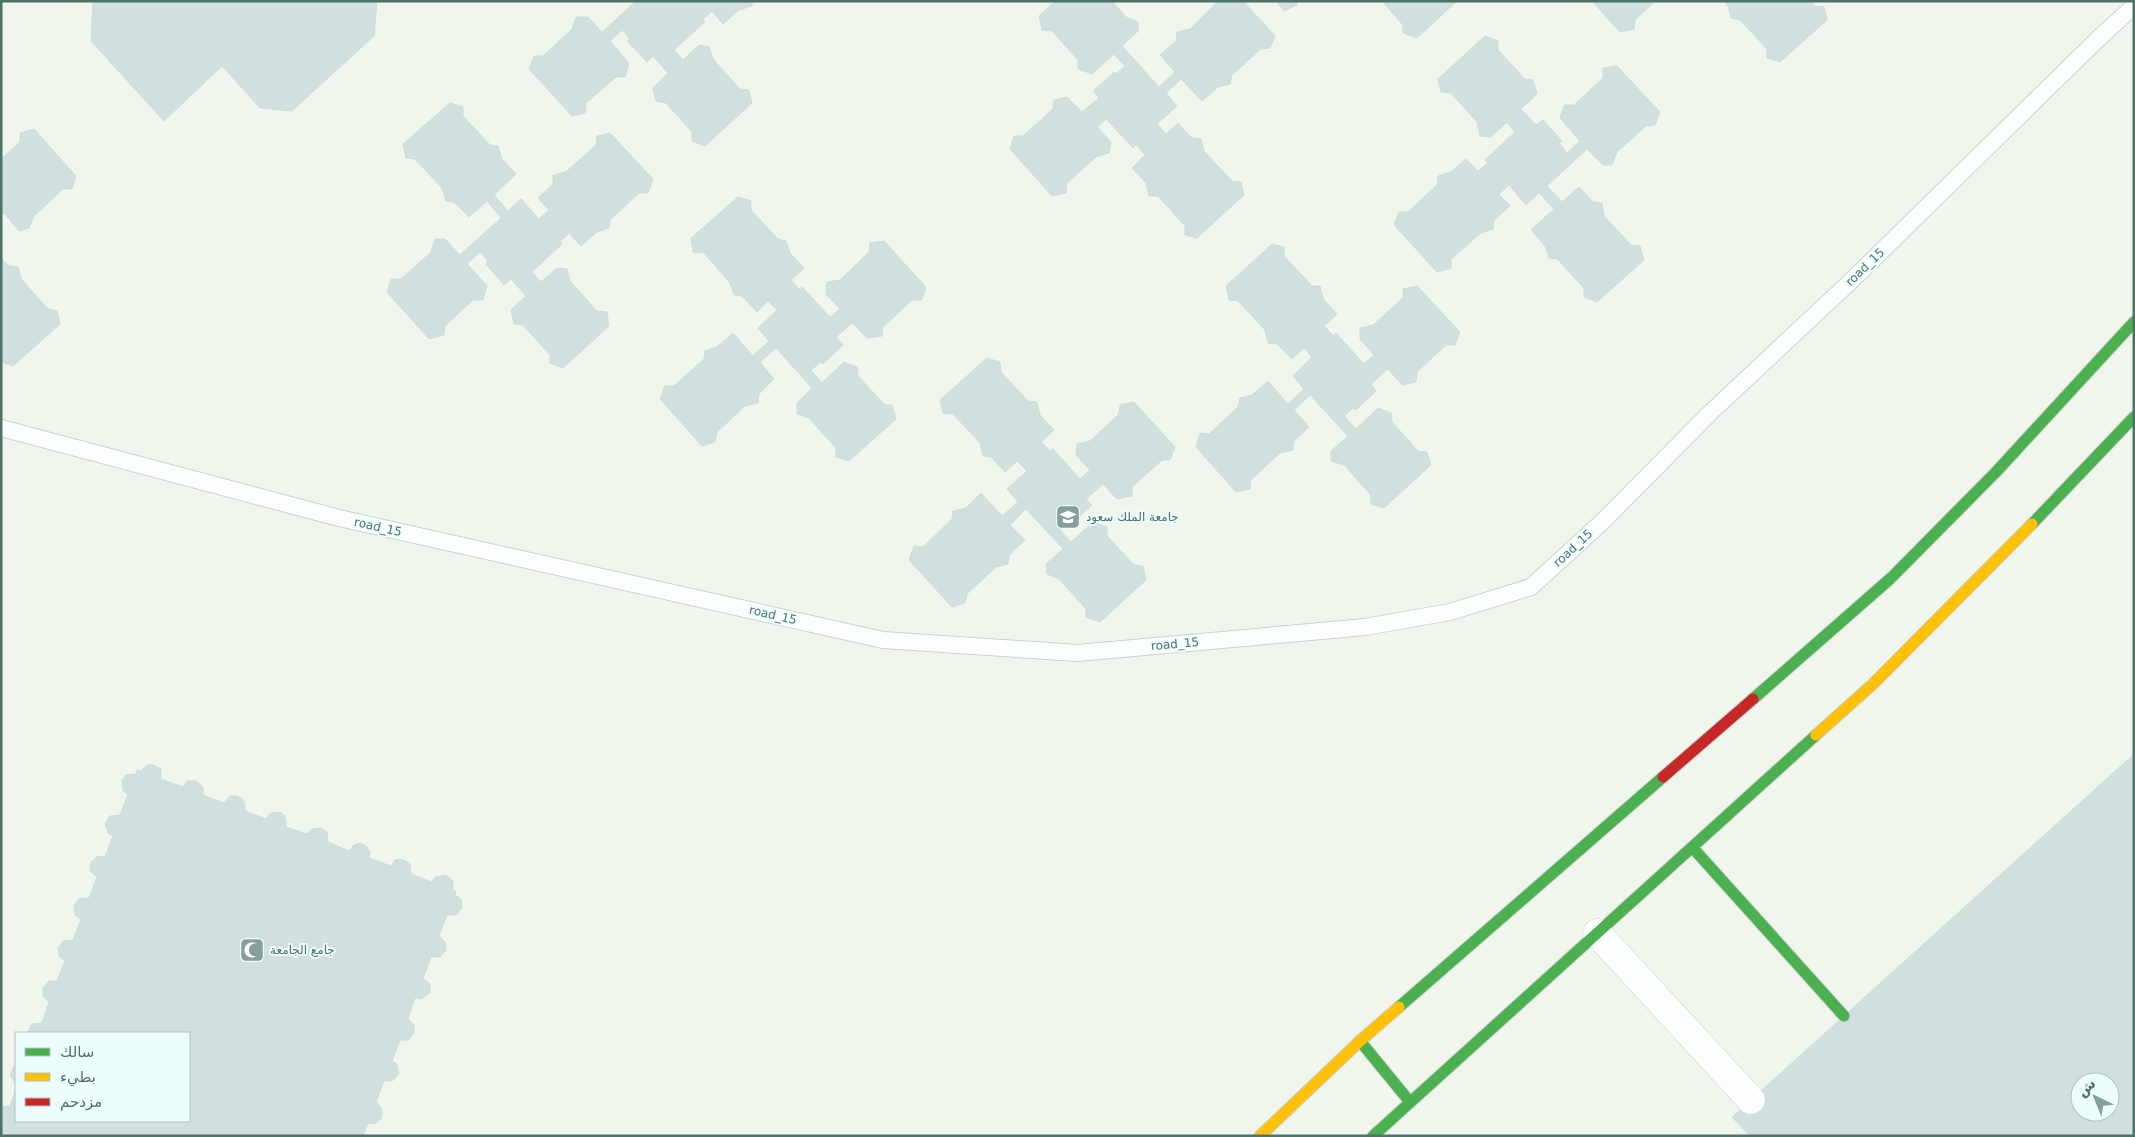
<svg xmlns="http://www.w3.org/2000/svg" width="2135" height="1137" font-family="'DejaVu Sans',Cairo,sans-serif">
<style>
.education{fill:#f1f6ec;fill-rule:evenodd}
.building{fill:#d1dfde;stroke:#cededc;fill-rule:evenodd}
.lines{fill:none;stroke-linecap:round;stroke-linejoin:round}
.lane-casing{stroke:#c7d3d2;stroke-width:18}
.street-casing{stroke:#c7d3d2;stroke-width:29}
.fast-casing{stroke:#c7d3d2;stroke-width:13}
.slow-casing{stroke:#c7d3d2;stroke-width:13}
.jam-casing{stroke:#c7d3d2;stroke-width:13}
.lane{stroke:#fcfefe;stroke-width:16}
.street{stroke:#fcfefe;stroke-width:28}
.fast{stroke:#4caf50;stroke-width:11}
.slow{stroke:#ffc107;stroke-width:11}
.jam{stroke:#c62828;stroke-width:11}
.labels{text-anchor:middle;stroke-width:4;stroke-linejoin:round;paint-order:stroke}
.street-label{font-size:12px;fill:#4e7168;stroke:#edfdfd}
.poi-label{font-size:12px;fill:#4e7168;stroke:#edfdfd;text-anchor:start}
</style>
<rect width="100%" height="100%" fill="#ebf6f6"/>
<path class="education" d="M 1,1 L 2134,1 L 2134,1136 L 1,1136 ZM 16,1033 L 189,1033 L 189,1121 L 16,1121 ZM 2080,1082 L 2110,1082 L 2110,1112 L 2080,1112 Z"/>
<path class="building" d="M 93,1 L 377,1 L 374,36 L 292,111 L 260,108 L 222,66 L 164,121 L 91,41 Z
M 636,1 L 752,1 L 752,6 L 739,10 L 723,24 L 712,11 L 702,20 L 705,22 L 674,50 L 683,60 L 699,45 L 709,47 L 713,59 L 740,89 L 749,90 L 752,103 L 705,146 L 692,141 L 692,132 L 666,103 L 656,101 L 653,88 L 668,73 L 653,56 L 647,62 L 627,41 L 630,39 L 622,30 L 610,41 L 629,63 L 625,77 L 616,77 L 586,103 L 585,113 L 572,116 L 529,69 L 534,56 L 543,56 L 572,29 L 576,17 L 588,17 L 602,32 Z
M 1055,1 L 1112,1 L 1126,17 L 1138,22 L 1138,31 L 1122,46 L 1159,87 L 1175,72 L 1160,55 L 1176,41 L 1177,32 L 1190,29 L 1218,1 L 1243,1 L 1275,36 L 1270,48 L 1261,49 L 1232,75 L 1230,84 L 1218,87 L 1202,101 L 1181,79 L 1166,93 L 1177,106 L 1157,124 L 1166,134 L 1178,123 L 1192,138 L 1201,139 L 1204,151 L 1232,181 L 1241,182 L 1244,195 L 1197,238 L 1185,235 L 1185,226 L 1158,196 L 1149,196 L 1146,183 L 1132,168 L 1145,155 L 1136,145 L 1133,148 L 1106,119 L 1097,127 L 1111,142 L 1109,153 L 1096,157 L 1067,183 L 1066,193 L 1052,196 L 1010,149 L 1014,136 L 1023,136 L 1053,109 L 1054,100 L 1067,97 L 1082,112 L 1099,98 L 1093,91 L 1114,72 L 1116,74 L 1125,66 L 1114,54 L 1092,74 L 1078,69 L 1078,60 L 1052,31 L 1042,30 L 1039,16 Z
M 1276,1 L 1297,1 L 1297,5 L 1284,11 Z
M 1382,1 L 1457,1 L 1417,38 L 1403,33 L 1403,25 Z
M 1592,1 L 1655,1 L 1635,20 L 1634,29 L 1620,32 Z
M 1724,1 L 1811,1 L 1815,6 L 1824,7 L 1827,20 L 1780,62 L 1767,58 L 1767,49 L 1740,20 L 1731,18 L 1728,6 Z
M 1485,36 L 1498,41 L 1498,50 L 1525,79 L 1533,80 L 1537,94 L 1521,109 L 1536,125 L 1543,120 L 1562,141 L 1559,143 L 1567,153 L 1580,141 L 1560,118 L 1564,105 L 1574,105 L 1603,78 L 1603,68 L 1617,66 L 1660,112 L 1655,125 L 1646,126 L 1617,152 L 1612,165 L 1603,165 L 1587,149 L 1547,186 L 1562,202 L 1579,187 L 1593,202 L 1602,203 L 1604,216 L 1631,245 L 1640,246 L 1644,260 L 1597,302 L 1584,297 L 1584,288 L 1557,259 L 1549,258 L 1545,246 L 1531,230 L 1554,209 L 1539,193 L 1526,205 L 1509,185 L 1499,194 L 1510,206 L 1494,220 L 1493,229 L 1481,233 L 1451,259 L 1451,268 L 1437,272 L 1394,225 L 1399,212 L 1408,212 L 1437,185 L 1438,176 L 1451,172 L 1466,159 L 1478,171 L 1488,163 L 1485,160 L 1515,132 L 1507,122 L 1491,137 L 1480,136 L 1477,122 L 1451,93 L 1441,92 L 1438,79 Z
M 450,103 L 463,107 L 463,116 L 490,145 L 498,146 L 502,159 L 516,174 L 494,195 L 508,211 L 521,199 L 539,219 L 549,210 L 538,198 L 553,184 L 553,175 L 566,172 L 596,145 L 597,136 L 610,133 L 653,179 L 648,193 L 639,193 L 610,220 L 609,228 L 597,232 L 581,246 L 569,233 L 560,242 L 562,244 L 532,272 L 541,282 L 557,268 L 567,269 L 570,281 L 597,311 L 607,312 L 609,326 L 563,368 L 550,363 L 550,355 L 523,325 L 514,324 L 511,310 L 526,296 L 511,279 L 504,285 L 486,264 L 488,261 L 480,252 L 467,264 L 487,286 L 483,300 L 473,300 L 445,326 L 444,335 L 429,339 L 387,292 L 391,279 L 401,279 L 431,252 L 435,239 L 445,239 L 460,255 L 501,218 L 487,201 L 469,217 L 454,202 L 446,201 L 442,188 L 415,159 L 406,158 L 403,144 Z
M 34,129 L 76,176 L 72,189 L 63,189 L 34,216 L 29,228 L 19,231 L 4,213 L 1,216 L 1,159 L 20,142 L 20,133 Z
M 738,197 L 751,201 L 751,210 L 778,239 L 786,241 L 790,253 L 804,268 L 791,280 L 800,290 L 802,287 L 830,317 L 840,309 L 826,294 L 827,282 L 840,280 L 869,252 L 870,243 L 884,241 L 926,287 L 922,300 L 912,300 L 883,327 L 882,336 L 867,338 L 852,323 L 836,337 L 843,345 L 823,364 L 821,362 L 811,370 L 822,383 L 844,362 L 857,367 L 858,376 L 885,405 L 892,405 L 896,419 L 849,461 L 836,457 L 836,448 L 809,418 L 797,414 L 797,403 L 812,388 L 776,348 L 760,362 L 774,379 L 759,394 L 758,403 L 745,406 L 717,432 L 715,442 L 702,446 L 660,399 L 665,386 L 674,386 L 704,359 L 705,351 L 717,347 L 733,333 L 753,356 L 769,341 L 758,328 L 777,310 L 768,301 L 757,312 L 742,296 L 734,295 L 730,283 L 704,253 L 693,252 L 691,238 Z
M 1272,244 L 1284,247 L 1284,256 L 1312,286 L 1320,286 L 1323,299 L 1337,314 L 1324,326 L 1334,336 L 1336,333 L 1364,364 L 1374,355 L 1360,339 L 1360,328 L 1373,325 L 1403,298 L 1403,289 L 1417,286 L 1460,332 L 1455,345 L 1446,345 L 1417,372 L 1416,382 L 1402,385 L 1388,369 L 1371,384 L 1376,391 L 1356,410 L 1353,408 L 1344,416 L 1356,429 L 1378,408 L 1391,413 L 1392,422 L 1418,451 L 1427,452 L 1431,465 L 1384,508 L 1371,504 L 1370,494 L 1344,465 L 1331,461 L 1331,451 L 1348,436 L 1310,395 L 1294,410 L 1309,427 L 1294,441 L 1293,450 L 1280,453 L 1251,480 L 1250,489 L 1236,492 L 1196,447 L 1200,433 L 1209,434 L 1238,407 L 1240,398 L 1252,395 L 1268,381 L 1288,404 L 1304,389 L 1293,376 L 1312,357 L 1304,348 L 1292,359 L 1277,344 L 1268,343 L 1265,330 L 1238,301 L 1229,300 L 1226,286 Z
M 1,258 L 9,266 L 18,267 L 22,280 L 48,309 L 57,311 L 60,324 L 13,366 L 1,362 Z
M 987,358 L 1000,362 L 1001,372 L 1028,401 L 1037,402 L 1040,415 L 1054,430 L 1041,442 L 1050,451 L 1053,449 L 1080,479 L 1090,470 L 1076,455 L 1077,444 L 1090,441 L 1119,414 L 1120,405 L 1134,402 L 1175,447 L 1170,460 L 1162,460 L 1132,487 L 1132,496 L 1117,499 L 1103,484 L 1086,499 L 1092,505 L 1071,524 L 1069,521 L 1060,530 L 1071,542 L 1093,522 L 1107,527 L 1107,536 L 1134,565 L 1143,566 L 1146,580 L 1100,622 L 1086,617 L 1086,609 L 1059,579 L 1047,574 L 1046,564 L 1063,549 L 1026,509 L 1010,525 L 1025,540 L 1009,555 L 1008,564 L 996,567 L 967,594 L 965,603 L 952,607 L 909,560 L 914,546 L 923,547 L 952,519 L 953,511 L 966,508 L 981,493 L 1002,516 L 1018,502 L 1007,489 L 1027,471 L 1017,461 L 1005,472 L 991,457 L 983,456 L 980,443 L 953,414 L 943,413 L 940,400 Z
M 2134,754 L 2134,1136 L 1750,1136 L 1732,1117 ZM 2080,1082 L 2110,1082 L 2110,1112 L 2080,1112 Z
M 151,764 L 161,769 L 161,779 L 183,787 L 187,781 L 196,781 L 203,787 L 203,795 L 224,803 L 230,796 L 238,796 L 245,802 L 245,811 L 266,819 L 269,814 L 274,812 L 282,813 L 286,818 L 286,827 L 307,834 L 312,829 L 321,828 L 327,832 L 328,842 L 349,851 L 354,845 L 361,843 L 367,847 L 370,853 L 369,858 L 391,866 L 395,860 L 402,859 L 410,864 L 411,874 L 432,882 L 435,877 L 446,875 L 453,881 L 453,890 L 456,891 L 455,895 L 461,899 L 462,908 L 456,915 L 447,915 L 439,936 L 445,942 L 446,950 L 440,957 L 431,957 L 423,978 L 430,984 L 430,993 L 421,999 L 415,998 L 408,1019 L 414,1025 L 414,1033 L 408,1040 L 400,1040 L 392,1061 L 397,1064 L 399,1074 L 392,1081 L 384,1081 L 376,1102 L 382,1109 L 382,1118 L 375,1124 L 368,1123 L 363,1136 L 1,1136 L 1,1107 L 10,1106 L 16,1089 L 16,1121 L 189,1121 L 189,1033 L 27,1033 L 32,1024 L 42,1023 L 49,1002 L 43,996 L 43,988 L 49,981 L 57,981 L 65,961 L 59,956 L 58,948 L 63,941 L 73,940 L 81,919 L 75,915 L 74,905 L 79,899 L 89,898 L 97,877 L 90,871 L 91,862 L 98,856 L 105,857 L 113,836 L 108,833 L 105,824 L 110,816 L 120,815 L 128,794 L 123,791 L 122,780 L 126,775 L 136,774 L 137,770 L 141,771 L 146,766 Z
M 14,1066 L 16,1065 L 16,1085 L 10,1075 Z"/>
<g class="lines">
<defs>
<path id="lane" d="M 1,428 L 339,518 L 883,640 L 1078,653 L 1365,627 L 1450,612 L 1531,587 L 1602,522 L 1712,411 L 1850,282 L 2098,39 L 2134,6"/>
<path id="street" d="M 1597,933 L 1751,1100"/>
<path id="fast" d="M 2032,524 L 2134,417
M 1753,699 L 1891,578 L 1996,472 L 2134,322
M 1692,847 L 1844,1016
M 1399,1007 L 1663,777
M 1360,1041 L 1410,1102
M 1373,1136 L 1816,735"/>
<path id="slow" d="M 1816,735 L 1873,684 L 2032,524
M 1260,1136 L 1360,1041 L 1399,1007"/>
<path id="jam" d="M 1663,777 L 1753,699"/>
</defs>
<use href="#lane" class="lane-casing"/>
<use href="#street" class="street-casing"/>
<use href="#fast" class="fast-casing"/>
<use href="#slow" class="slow-casing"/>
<use href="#jam" class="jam-casing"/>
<use href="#lane" class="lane"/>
<use href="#street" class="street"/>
<use href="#fast" class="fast"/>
<use href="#slow" class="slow"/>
<use href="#jam" class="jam"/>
</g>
<defs>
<symbol id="university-square" viewBox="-11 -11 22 22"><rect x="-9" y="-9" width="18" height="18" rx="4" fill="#85a09a" stroke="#edfdfd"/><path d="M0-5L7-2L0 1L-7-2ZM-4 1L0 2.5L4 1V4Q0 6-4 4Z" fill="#fff"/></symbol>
<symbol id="mosque-square" viewBox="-11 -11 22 22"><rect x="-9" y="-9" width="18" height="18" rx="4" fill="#85a09a" stroke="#edfdfd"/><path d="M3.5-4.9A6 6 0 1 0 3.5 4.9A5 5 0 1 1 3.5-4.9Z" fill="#fff"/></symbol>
</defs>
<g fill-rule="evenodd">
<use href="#university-square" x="1054" y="503" width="28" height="28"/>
<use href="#mosque-square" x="238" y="936" width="28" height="28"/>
</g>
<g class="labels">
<g class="street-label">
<text transform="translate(1865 267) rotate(-44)" y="4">road_15</text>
<text transform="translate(378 527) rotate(13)" y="4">road_15</text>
<text transform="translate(1573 548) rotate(-43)" y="4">road_15</text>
<text transform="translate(773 615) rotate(13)" y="4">road_15</text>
<text transform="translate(1175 644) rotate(-5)" y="4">road_15</text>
</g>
<g class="poi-label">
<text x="1086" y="521">جامعة الملك سعود</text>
<text x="270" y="954">جامع الجامعة</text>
</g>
</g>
<rect width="2135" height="1137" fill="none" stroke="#4e7168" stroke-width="5"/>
<rect x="15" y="1032" width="175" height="90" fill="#edfdfd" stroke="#adc5c1"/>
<rect x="25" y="1048" width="25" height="8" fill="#4caf50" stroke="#adc5c1"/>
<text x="60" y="1057" font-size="15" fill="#4e7168">سالك</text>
<rect x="25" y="1073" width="25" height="8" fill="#ffc107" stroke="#adc5c1"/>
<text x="60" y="1082" font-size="15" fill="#4e7168">بطيء</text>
<rect x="25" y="1098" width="25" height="8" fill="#c62828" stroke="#adc5c1"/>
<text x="60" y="1107" font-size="15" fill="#4e7168">مزدحم</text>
<g transform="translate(2095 1097) rotate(317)"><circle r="24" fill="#edfdfd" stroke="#adc5c1"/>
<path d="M0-4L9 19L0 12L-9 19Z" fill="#85a09a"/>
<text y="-8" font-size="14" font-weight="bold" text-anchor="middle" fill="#4e7168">ش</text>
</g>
</svg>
